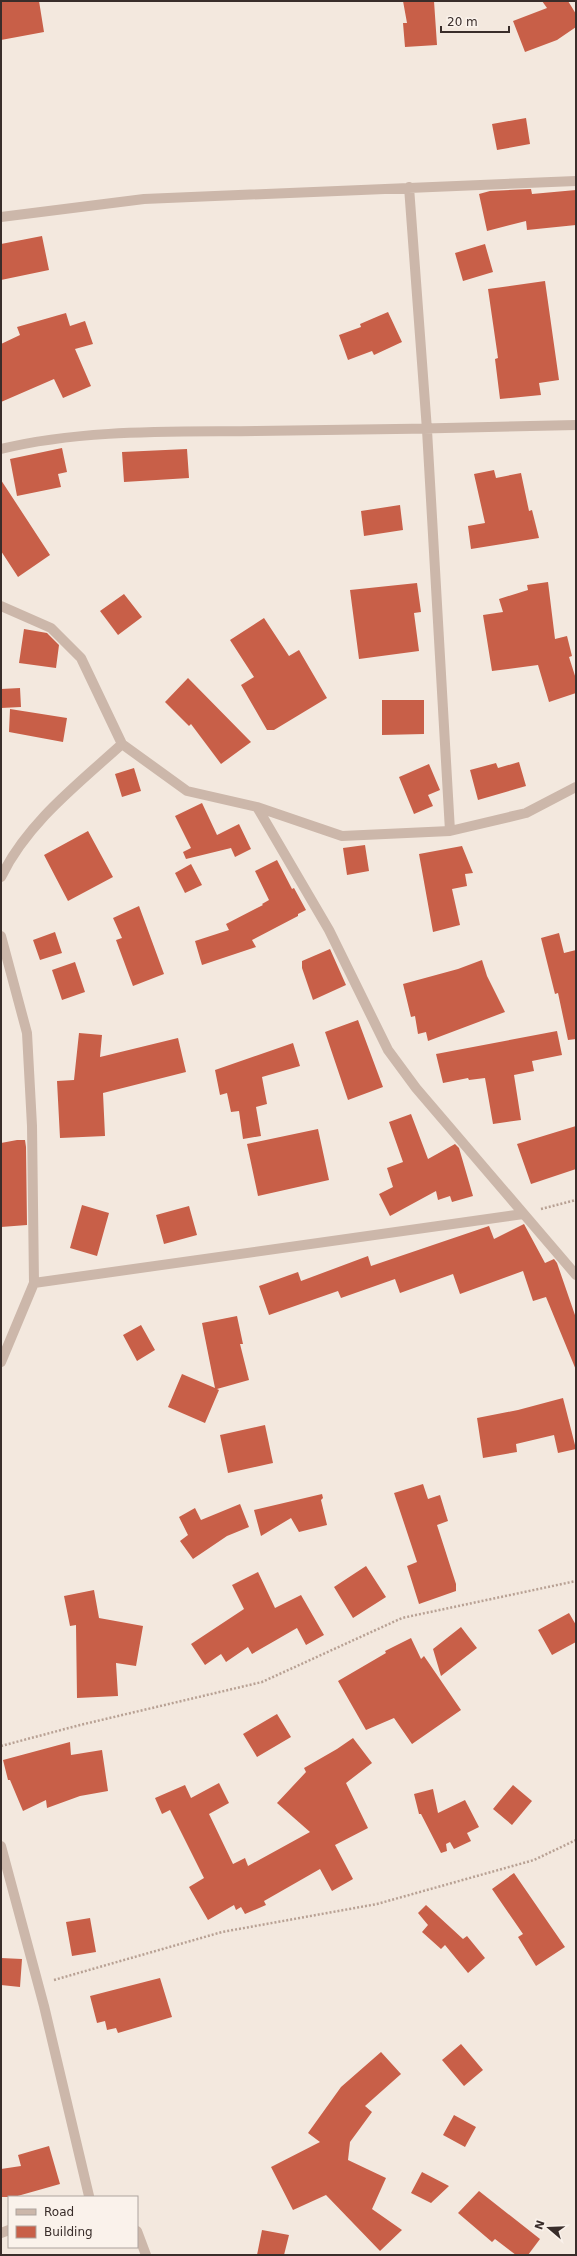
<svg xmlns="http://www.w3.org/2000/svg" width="577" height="2256" font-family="'DejaVu Sans',sans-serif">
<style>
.building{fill:#c85f48}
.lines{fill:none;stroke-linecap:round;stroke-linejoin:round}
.path{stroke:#b8a194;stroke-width:2.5;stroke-dasharray:2 2;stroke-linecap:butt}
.minor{stroke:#ccb7aa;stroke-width:10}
</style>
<rect width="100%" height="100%" fill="#f3e8de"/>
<path class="building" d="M 1,1 L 39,1 L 44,32 L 1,40 Z
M 403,1 L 434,1 L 437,45 L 405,47 L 403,23 L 407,23 Z
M 542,1 L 568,1 L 576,14 L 576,27 L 557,40 L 525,52 L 513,21 L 547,8 Z
M 526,118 L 530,144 L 497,150 L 492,124 Z
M 531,189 L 532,194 L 576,190 L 576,225 L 527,230 L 526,221 L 487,231 L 479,194 L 490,191 Z
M 42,236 L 49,270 L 1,280 L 1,244 Z
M 485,244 L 493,272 L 463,281 L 455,253 Z
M 545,281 L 559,380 L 539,383 L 541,395 L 500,399 L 495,359 L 498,358 L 488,289 Z
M 388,312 L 402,342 L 374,355 L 372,351 L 348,360 L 339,335 L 361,327 L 360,324 Z
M 66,313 L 70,326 L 85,321 L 93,344 L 75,349 L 91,386 L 63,398 L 54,379 L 1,402 L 1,344 L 20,335 L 17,327 Z
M 62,448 L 67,472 L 58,474 L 61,487 L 17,496 L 10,459 Z
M 187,449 L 189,478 L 124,482 L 122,452 Z
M 494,470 L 496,478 L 521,473 L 529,511 L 532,510 L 539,538 L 471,549 L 468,526 L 485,523 L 474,474 Z
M 1,480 L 50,555 L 18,577 L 1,551 Z
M 400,505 L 403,530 L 364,536 L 361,511 Z
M 548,582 L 555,639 L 567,636 L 572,656 L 569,657 L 576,679 L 576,693 L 549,702 L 538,665 L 492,671 L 483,615 L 503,612 L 499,599 L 528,590 L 527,585 Z
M 417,583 L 421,612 L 414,613 L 419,651 L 359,659 L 350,590 Z
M 124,594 L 142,617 L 118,635 L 100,611 Z
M 264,618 L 289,656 L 299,650 L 327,698 L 274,730 L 267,730 L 241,685 L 254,677 L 230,640 Z
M 24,629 L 47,633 L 59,645 L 56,668 L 19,663 Z
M 188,678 L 251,742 L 221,764 L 191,724 L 189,726 L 165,702 Z
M 20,688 L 21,707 L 1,708 L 1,689 Z
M 382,700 L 424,700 L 424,734 L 382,735 Z
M 10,709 L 67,718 L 63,742 L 9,732 Z
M 519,762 L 526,786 L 478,800 L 470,770 L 496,763 L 498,768 Z
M 429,764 L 440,790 L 428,795 L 433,806 L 414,814 L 399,777 Z
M 134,768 L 141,791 L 122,797 L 115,774 Z
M 202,803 L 217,835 L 239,824 L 251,849 L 235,857 L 231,848 L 186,859 L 183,852 L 191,848 L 175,816 Z
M 88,831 L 113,877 L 68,901 L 44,855 Z
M 365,845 L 369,871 L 347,875 L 343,848 Z
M 462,846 L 473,873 L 465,874 L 467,886 L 452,889 L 460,925 L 433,932 L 419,854 Z
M 277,860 L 292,889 L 294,888 L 306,910 L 298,914 L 298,916 L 252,940 L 256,947 L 202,965 L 195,941 L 229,930 L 226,924 L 263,905 L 262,904 L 269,900 L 255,871 Z
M 191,864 L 202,885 L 185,893 L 175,873 Z
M 139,906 L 164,974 L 133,986 L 116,940 L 122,938 L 113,918 Z
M 55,932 L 62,953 L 40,960 L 33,940 Z
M 559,933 L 564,953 L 576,950 L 576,1039 L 568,1040 L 558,993 L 555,994 L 541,938 Z
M 330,949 L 346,985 L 313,1000 L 302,968 L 302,961 Z
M 482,960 L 487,976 L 505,1012 L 428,1041 L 426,1032 L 418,1034 L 415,1016 L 411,1017 L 403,984 L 458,969 Z
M 75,962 L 85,992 L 62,1000 L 52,970 Z
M 358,1020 L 383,1087 L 348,1100 L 325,1032 Z
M 557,1031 L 562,1055 L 532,1061 L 534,1071 L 514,1075 L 521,1120 L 493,1124 L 485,1078 L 469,1080 L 468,1078 L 443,1083 L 436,1054 Z
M 79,1033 L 102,1035 L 100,1057 L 178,1038 L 186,1072 L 103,1093 L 105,1136 L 60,1138 L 57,1081 L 74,1080 Z
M 293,1043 L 300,1066 L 262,1077 L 267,1104 L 256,1107 L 261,1136 L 243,1139 L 239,1111 L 231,1112 L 227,1093 L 220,1095 L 215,1070 Z
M 411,1114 L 428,1159 L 455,1144 L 459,1148 L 473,1196 L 452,1202 L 450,1196 L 438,1200 L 436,1191 L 390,1216 L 379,1194 L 393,1187 L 387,1168 L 403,1162 L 389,1122 Z
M 576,1126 L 576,1169 L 531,1184 L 517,1144 Z
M 318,1129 L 329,1180 L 258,1196 L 247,1144 Z
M 17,1140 L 25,1140 L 26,1147 L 27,1225 L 1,1227 L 1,1143 Z
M 82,1205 L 109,1213 L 97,1256 L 70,1248 Z
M 189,1206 L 197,1235 L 164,1244 L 156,1215 Z
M 524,1224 L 545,1263 L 554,1259 L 557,1263 L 576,1318 L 576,1370 L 546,1297 L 533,1301 L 523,1271 L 460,1294 L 453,1274 L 400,1293 L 395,1279 L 341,1298 L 338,1291 L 269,1315 L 259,1286 L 298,1272 L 301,1281 L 368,1256 L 371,1266 L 489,1226 L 494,1239 Z
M 237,1316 L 243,1344 L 240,1344 L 249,1380 L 217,1389 L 219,1390 L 205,1423 L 168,1407 L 182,1374 L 215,1388 L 202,1323 Z
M 141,1325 L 155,1350 L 137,1361 L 123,1335 Z
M 563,1398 L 576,1449 L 558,1453 L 554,1435 L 516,1444 L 517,1452 L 483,1458 L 477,1418 L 518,1410 Z
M 265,1425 L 273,1463 L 228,1473 L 220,1435 Z
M 423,1484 L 428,1499 L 440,1495 L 448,1521 L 437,1525 L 456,1584 L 456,1591 L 419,1604 L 407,1566 L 417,1562 L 394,1493 Z
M 322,1494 L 323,1498 L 321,1500 L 327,1525 L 299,1532 L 291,1518 L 261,1536 L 254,1510 Z
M 240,1504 L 249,1527 L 227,1536 L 193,1559 L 180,1541 L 188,1535 L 179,1517 L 195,1508 L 201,1520 Z
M 366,1566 L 386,1597 L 353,1618 L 334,1587 Z
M 258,1572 L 275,1608 L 301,1595 L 324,1635 L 306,1645 L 297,1628 L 252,1654 L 248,1647 L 226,1662 L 221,1654 L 205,1665 L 191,1644 L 244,1609 L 232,1585 Z
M 94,1590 L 99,1618 L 143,1626 L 136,1666 L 116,1663 L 118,1696 L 77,1698 L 76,1625 L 70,1626 L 64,1596 Z
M 569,1613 L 576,1625 L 576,1642 L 552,1655 L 538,1630 Z
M 461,1627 L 477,1648 L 441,1676 L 433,1649 Z
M 411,1638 L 421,1659 L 424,1656 L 461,1710 L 412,1744 L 394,1718 L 366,1730 L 338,1681 L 386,1653 L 385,1651 Z
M 277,1714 L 291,1737 L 257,1757 L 243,1734 Z
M 353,1738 L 372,1763 L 346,1783 L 368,1828 L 335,1845 L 353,1879 L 332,1891 L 320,1869 L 264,1901 L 266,1905 L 245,1914 L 241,1907 L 236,1910 L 234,1905 L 208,1920 L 189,1887 L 204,1878 L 170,1810 L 162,1814 L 155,1798 L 185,1785 L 191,1798 L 219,1783 L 229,1803 L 209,1814 L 233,1864 L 245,1858 L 248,1866 L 310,1832 L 277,1803 L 306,1772 L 304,1768 L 337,1749 Z
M 70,1742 L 71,1755 L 102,1750 L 108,1791 L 80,1796 L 47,1808 L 46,1800 L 23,1811 L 10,1780 L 8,1780 L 3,1760 Z
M 513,1785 L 532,1801 L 512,1825 L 493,1809 Z
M 433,1789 L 438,1813 L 465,1800 L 479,1827 L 467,1833 L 471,1841 L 454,1849 L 450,1842 L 446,1844 L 447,1851 L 441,1853 L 421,1814 L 419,1814 L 414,1794 Z
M 514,1873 L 565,1947 L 536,1966 L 518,1937 L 523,1934 L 492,1889 Z
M 426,1905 L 463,1939 L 467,1936 L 485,1958 L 468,1973 L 445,1945 L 441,1949 L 422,1932 L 428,1925 L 418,1913 Z
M 90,1918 L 96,1952 L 72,1956 L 66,1922 Z
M 1,1958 L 22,1959 L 20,1987 L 1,1985 Z
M 160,1978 L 172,2017 L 118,2033 L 116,2028 L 107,2030 L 105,2021 L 97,2023 L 90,1996 Z
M 461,2044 L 483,2070 L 464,2086 L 442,2060 Z
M 381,2052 L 401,2074 L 365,2106 L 372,2112 L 350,2142 L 348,2160 L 386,2178 L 372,2209 L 402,2230 L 380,2251 L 326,2195 L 293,2210 L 271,2167 L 320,2142 L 308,2133 L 341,2087 Z
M 454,2115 L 476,2127 L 465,2147 L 443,2135 Z
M 49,2146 L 60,2184 L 14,2197 L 1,2197 L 1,2169 L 21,2166 L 18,2155 Z
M 422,2172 L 449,2186 L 431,2203 L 411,2193 Z
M 479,2191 L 540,2239 L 528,2255 L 516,2255 L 495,2239 L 492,2242 L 458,2213 Z
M 262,2230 L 289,2235 L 284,2255 L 257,2255 Z"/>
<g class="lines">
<path class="path" d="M 541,1209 L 576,1200
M 1,1746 L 80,1725 L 262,1682 L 402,1618 L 576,1581
M 54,1980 L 222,1932 L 377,1904 L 534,1860 L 576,1840"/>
<path class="minor" d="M 409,187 L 427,430 L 450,831
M 1,217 L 144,199 L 576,181
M 1,449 C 83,429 172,432 256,431 C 363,430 469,428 576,425
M 1,606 L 51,628 L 81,658 L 122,744 L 187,791 L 257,807 L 342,836 L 450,831 L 526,813 L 576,787
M 257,807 L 329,930 L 388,1050 L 416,1088 L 576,1275
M 1,877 C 27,823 78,784 122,744
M 1,936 L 27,1033 L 32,1126 L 34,1283 L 1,1362
M 34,1283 L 523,1214
M 1,1846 L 44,2006 L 89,2196
M 137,2231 L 146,2255
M 1,2233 L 9,2230"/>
</g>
<rect width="577" height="2256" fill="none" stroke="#392d2a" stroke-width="4"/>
<rect x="8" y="2196" width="130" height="52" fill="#faf2eb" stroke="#ada39e"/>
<rect x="16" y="2209" width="20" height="6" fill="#ccb7aa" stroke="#ada39e"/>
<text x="44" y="2216" font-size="12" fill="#392d2a">Road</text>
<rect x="16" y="2226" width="20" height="12" fill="#c85f48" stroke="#ada39e"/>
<text x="44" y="2236" font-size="12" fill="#392d2a">Building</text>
<g transform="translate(549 2228) rotate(289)" stroke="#faf2eb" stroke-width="3" paint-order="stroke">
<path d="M0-3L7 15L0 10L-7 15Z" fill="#392d2a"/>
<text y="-6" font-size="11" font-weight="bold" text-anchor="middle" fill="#392d2a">N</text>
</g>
<path d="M441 26v6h68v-6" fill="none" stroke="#392d2a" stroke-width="2"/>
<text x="447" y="26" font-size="12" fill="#392d2a" stroke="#faf2eb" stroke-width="3" paint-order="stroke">20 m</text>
</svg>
